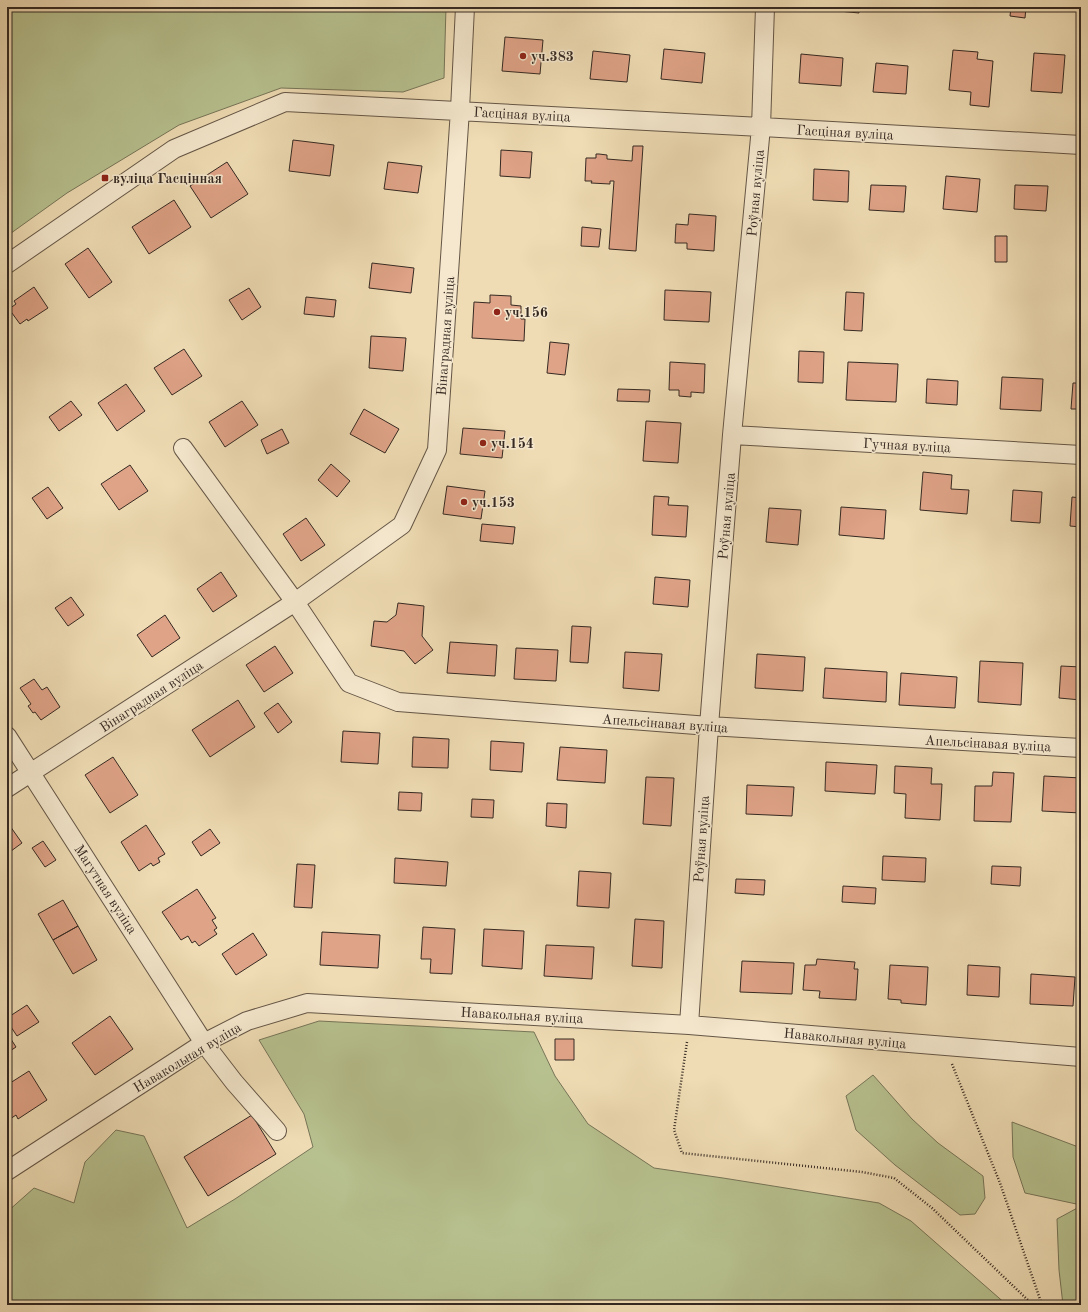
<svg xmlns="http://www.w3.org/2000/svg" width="1088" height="1312" font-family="'Old Standard TT',serif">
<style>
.green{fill:#b7c18f;stroke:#767558}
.building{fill:#dfa387;stroke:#352922}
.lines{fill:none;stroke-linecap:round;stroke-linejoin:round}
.minor-casing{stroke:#645646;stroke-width:20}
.path{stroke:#352922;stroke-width:2.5;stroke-dasharray:1 2;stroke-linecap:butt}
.minor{stroke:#f5e8ce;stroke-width:18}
.poi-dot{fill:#8f2418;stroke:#f5e8ce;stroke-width:1.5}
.labels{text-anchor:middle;stroke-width:3;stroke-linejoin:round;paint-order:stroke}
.poi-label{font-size:14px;font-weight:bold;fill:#352922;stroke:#f5e8ce;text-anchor:start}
.street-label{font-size:14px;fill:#352922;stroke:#f5e8ce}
</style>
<rect width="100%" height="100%" fill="#efdcb4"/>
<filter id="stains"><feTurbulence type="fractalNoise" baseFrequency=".005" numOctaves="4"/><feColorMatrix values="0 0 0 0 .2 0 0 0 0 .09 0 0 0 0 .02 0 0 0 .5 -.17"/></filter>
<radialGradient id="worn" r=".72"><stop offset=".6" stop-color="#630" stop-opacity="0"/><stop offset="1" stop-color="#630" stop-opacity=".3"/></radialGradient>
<path class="green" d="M 7,7 L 446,7 L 444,78 L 403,92 L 281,88 L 179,125 L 67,193 L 7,236 Z
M 319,1021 L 534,1032 L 555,1076 L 588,1124 L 654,1168 L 723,1178 L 879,1203 L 911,1221 L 1007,1305 L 7,1305 L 7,1212 L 34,1188 L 74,1203 L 85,1162 L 116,1130 L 144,1136 L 187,1228 L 235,1199 L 313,1147 L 304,1114 L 259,1040 Z
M 873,1075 L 912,1119 L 938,1143 L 983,1176 L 985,1198 L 975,1214 L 960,1215 L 895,1165 L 856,1130 L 846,1096 Z
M 1012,1122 L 1081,1148 L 1081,1205 L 1025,1193 L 1013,1157 Z
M 1081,1206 L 1081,1305 L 1063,1305 L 1059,1270 L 1057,1219 Z"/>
<path class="building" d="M 829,7 L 859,7 L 859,13 L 829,10 Z
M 1011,7 L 1026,7 L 1025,18 L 1010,16 Z
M 505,37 L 543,40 L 540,74 L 502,71 Z
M 664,49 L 705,53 L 702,83 L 661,79 Z
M 953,50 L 978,52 L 977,59 L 993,61 L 989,107 L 970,105 L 971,92 L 949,90 Z
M 593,51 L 630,55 L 627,82 L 590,79 Z
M 1034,53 L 1065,55 L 1062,93 L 1031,91 Z
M 801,54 L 843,58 L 841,86 L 799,83 Z
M 876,63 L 908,66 L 906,94 L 873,92 Z
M 293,140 L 334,145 L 330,176 L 289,171 Z
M 633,146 L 643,146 L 636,251 L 609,249 L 614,181 L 610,181 L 610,184 L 591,183 L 592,181 L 585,181 L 586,158 L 596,158 L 596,154 L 599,154 L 607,155 L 607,159 L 632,161 Z
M 501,150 L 532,152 L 530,178 L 500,176 Z
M 227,162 L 248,194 L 211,218 L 190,186 Z
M 388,162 L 422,166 L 418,193 L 384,189 Z
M 814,169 L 849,171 L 848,202 L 813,200 Z
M 946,176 L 980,179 L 977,212 L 943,209 Z
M 871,185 L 906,186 L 904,212 L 869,210 Z
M 1015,185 L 1048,186 L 1046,211 L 1014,209 Z
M 174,200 L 191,227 L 149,254 L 132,227 Z
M 689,214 L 716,216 L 714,251 L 687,249 L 687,243 L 675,243 L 676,224 L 688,225 Z
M 582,227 L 601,229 L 599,247 L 581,246 Z
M 995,236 L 1007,236 L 1007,262 L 995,262 Z
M 88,248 L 112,282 L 89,298 L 65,264 Z
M 372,263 L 414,268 L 411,293 L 369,288 Z
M 34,287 L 48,308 L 28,321 L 27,319 L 20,324 L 9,309 L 16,304 L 14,301 Z
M 249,288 L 261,307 L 242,320 L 229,300 Z
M 665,290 L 711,292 L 709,322 L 664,320 Z
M 846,292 L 864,293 L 862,331 L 844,330 Z
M 490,295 L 511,296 L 511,305 L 521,306 L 521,319 L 525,319 L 524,341 L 472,338 L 474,302 L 490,303 Z
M 306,297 L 336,300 L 334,317 L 304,314 Z
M 371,336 L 406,338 L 403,371 L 369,368 Z
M 550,342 L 569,344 L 565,375 L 547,373 Z
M 184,349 L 202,376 L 172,395 L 154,368 Z
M 799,351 L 824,352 L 823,383 L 798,382 Z
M 670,362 L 705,364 L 704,393 L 691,392 L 691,397 L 679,396 L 679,390 L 669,390 Z
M 848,362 L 898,364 L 896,402 L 846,400 Z
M 1002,377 L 1043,379 L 1041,411 L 1000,409 Z
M 927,379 L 958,381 L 957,405 L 926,403 Z
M 1073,383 L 1081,383 L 1081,409 L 1071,409 Z
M 126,384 L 145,411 L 117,431 L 98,403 Z
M 618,389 L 650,390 L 649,402 L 617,401 Z
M 71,401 L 82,415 L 59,431 L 49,417 Z
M 242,401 L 258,425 L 225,447 L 209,422 Z
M 364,409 L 399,429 L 385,453 L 350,434 Z
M 646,421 L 681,423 L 678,463 L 643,461 Z
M 463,428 L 505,431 L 502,458 L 460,454 Z
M 282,429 L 289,443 L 267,454 L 261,440 Z
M 331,464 L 350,481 L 337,497 L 318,480 Z
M 130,465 L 148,491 L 119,510 L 101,484 Z
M 923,472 L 952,475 L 951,489 L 969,490 L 967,514 L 920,510 Z
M 447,486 L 485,491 L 481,519 L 443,514 Z
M 48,487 L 63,508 L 47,519 L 32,498 Z
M 1013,490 L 1042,492 L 1040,523 L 1011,521 Z
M 654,496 L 669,497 L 668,505 L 688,506 L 686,537 L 652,535 Z
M 1072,497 L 1081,498 L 1081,527 L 1070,526 Z
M 841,507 L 886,510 L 884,539 L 839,535 Z
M 769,508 L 801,510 L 798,545 L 766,542 Z
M 306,518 L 325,545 L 301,561 L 283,534 Z
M 482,524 L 515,527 L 513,544 L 480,541 Z
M 221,572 L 237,596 L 213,612 L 197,589 Z
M 655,577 L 690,580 L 688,607 L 653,604 Z
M 71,597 L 84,615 L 68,626 L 55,608 Z
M 398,603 L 424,606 L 422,636 L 433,650 L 415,664 L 404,651 L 371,646 L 374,621 L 387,622 L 396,615 Z
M 165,615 L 180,638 L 152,657 L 137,635 Z
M 572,626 L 591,627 L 588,663 L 570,662 Z
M 450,642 L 497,645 L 495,676 L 447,673 Z
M 275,646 L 293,673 L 264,692 L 246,665 Z
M 516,648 L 558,650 L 556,681 L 514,679 Z
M 625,652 L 662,654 L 659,691 L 623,688 Z
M 757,654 L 805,657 L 803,691 L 755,688 Z
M 980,661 L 1023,663 L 1021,705 L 978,702 Z
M 1061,666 L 1081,667 L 1081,700 L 1059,698 Z
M 825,668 L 887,672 L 886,702 L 823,698 Z
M 901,673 L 957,677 L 955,708 L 899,705 Z
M 34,679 L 42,690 L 47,687 L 60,707 L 41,720 L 35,712 L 33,713 L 28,706 L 31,704 L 20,688 Z
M 238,700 L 255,727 L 210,757 L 192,730 Z
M 278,703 L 292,722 L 278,733 L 264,713 Z
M 343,731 L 380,733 L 378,764 L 341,762 Z
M 413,737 L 449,739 L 448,768 L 412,767 Z
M 491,741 L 524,743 L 522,772 L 490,770 Z
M 560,747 L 607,750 L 605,783 L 557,780 Z
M 113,757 L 138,795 L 110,813 L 85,775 Z
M 826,762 L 877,765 L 875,794 L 825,791 Z
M 895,766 L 932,768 L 931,784 L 942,784 L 940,820 L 905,818 L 906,794 L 894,793 Z
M 993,772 L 1014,773 L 1011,822 L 974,821 L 975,786 L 992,786 Z
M 1044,776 L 1081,778 L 1081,813 L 1042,811 Z
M 646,777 L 674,778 L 671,826 L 643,824 Z
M 747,785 L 794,787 L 792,816 L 746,814 Z
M 399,792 L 422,793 L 421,811 L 398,810 Z
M 472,799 L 494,800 L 493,818 L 471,817 Z
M 547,803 L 567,804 L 566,828 L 546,826 Z
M 146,825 L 165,854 L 158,858 L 160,862 L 153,866 L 151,863 L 139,871 L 121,842 Z
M 10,826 L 22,843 L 7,854 L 7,829 Z
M 210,829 L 220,843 L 201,856 L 192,842 Z
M 43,841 L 56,860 L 45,867 L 32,848 Z
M 883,856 L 926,858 L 925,882 L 882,880 Z
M 395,858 L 448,862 L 446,886 L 394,883 Z
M 297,864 L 315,865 L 312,908 L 294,907 Z
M 992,866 L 1021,867 L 1020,886 L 991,884 Z
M 579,871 L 611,873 L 609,908 L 577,906 Z
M 736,879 L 765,880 L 764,895 L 735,893 Z
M 843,886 L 876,888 L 875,904 L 842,902 Z
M 197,889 L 216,918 L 212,920 L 217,928 L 214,930 L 217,934 L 199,946 L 195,941 L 192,943 L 188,936 L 181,940 L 162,912 Z
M 63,900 L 78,926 L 53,940 L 38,914 Z
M 635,919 L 664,921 L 662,968 L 632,966 Z
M 78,926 L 97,960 L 73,974 L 53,940 Z
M 423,927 L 455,929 L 452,974 L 430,973 L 431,959 L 421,959 Z
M 484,929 L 524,931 L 522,969 L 482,966 Z
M 322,932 L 380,935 L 378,968 L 320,965 Z
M 253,933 L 267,955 L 236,975 L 222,954 Z
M 546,945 L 594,947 L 592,979 L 544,976 Z
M 817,959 L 855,962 L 854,969 L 858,969 L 856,1000 L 819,998 L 820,991 L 803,990 L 805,965 L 816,965 Z
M 742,961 L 794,963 L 792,994 L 740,992 Z
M 890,965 L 928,967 L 926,1005 L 901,1003 L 901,1000 L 888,999 Z
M 968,965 L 1000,967 L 999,997 L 967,995 Z
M 1031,974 L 1075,977 L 1073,1006 L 1030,1004 Z
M 27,1005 L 39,1022 L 17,1036 L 7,1021 L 7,1018 Z
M 110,1016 L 133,1049 L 95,1075 L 72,1043 Z
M 7,1033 L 16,1047 L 7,1053 Z
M 555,1039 L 574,1039 L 574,1060 L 555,1060 Z
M 29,1071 L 47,1100 L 18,1119 L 16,1115 L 7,1121 L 7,1085 Z
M 252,1115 L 276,1154 L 208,1196 L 184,1157 Z"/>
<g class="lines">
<defs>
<path id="minor" d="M 7,264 L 174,149 L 285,102 L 761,127 L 1081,145
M 732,435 L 1081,455
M 183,448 L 295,602 L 349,683 L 398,702 L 709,726 L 1081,748
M 7,736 L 204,1043 L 234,1082 L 277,1131
M 7,788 L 295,602 L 402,525 L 437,450 L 460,110 L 465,7
M 689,1025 L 709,726 L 732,435 L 761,127 L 765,7
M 7,1171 L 204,1043 L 247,1021 L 307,1003 L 689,1025 L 1081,1057"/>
</defs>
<use href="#minor" class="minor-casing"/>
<path class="path" d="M 687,1042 L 674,1130 L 682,1153 L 862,1172 L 894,1178 L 932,1208 L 1033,1305
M 952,1064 L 1000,1183 L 1042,1305"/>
<use href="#minor" class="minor"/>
</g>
<g class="poi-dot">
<circle cx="523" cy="56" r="4"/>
<rect x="101" y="174" width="8" height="8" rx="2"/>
<circle cx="497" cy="312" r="4"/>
<circle cx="483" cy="443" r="4"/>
<circle cx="464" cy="502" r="4"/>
</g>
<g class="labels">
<g class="poi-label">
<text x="531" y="61">уч.383</text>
<text x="113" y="183">вуліца Гасцінная</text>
<text x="505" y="317">уч.156</text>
<text x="491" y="448">уч.154</text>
<text x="472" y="507">уч.153</text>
</g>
<g class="street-label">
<text transform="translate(522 114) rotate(3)" y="5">Гасціная вуліца</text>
<text transform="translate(845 132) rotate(3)" y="5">Гасціная вуліца</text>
<text transform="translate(755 193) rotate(-85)" y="5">Роўная вуліца</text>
<text transform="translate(445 336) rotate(-86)" y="5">Вінаградная вуліца</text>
<text transform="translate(907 445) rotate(3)" y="5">Гучная вуліца</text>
<text transform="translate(726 516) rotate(-85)" y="5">Роўная вуліца</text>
<text transform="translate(151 696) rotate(-33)" y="5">Вінаградная вуліца</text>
<text transform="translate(665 723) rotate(4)" y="5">Апельсінавая вуліца</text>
<text transform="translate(988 743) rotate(3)" y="5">Апельсінавая вуліца</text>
<text transform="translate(701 839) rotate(-86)" y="5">Роўная вуліца</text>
<text transform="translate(106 889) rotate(57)" y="5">Магутная вуліца</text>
<text transform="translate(522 1015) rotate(3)" y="5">Навакольная вуліца</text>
<text transform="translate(845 1038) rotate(5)" y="5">Навакольная вуліца</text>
<text transform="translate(187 1057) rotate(-31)" y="5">Навакольная вуліца</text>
</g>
</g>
<rect width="1088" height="1312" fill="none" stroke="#efdcb4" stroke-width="24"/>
<rect x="8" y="8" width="1072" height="1296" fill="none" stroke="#352922" stroke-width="2"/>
<rect x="12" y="12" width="1064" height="1288" fill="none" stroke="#352922"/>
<rect width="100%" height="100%" filter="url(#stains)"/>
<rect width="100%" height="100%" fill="url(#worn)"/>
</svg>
